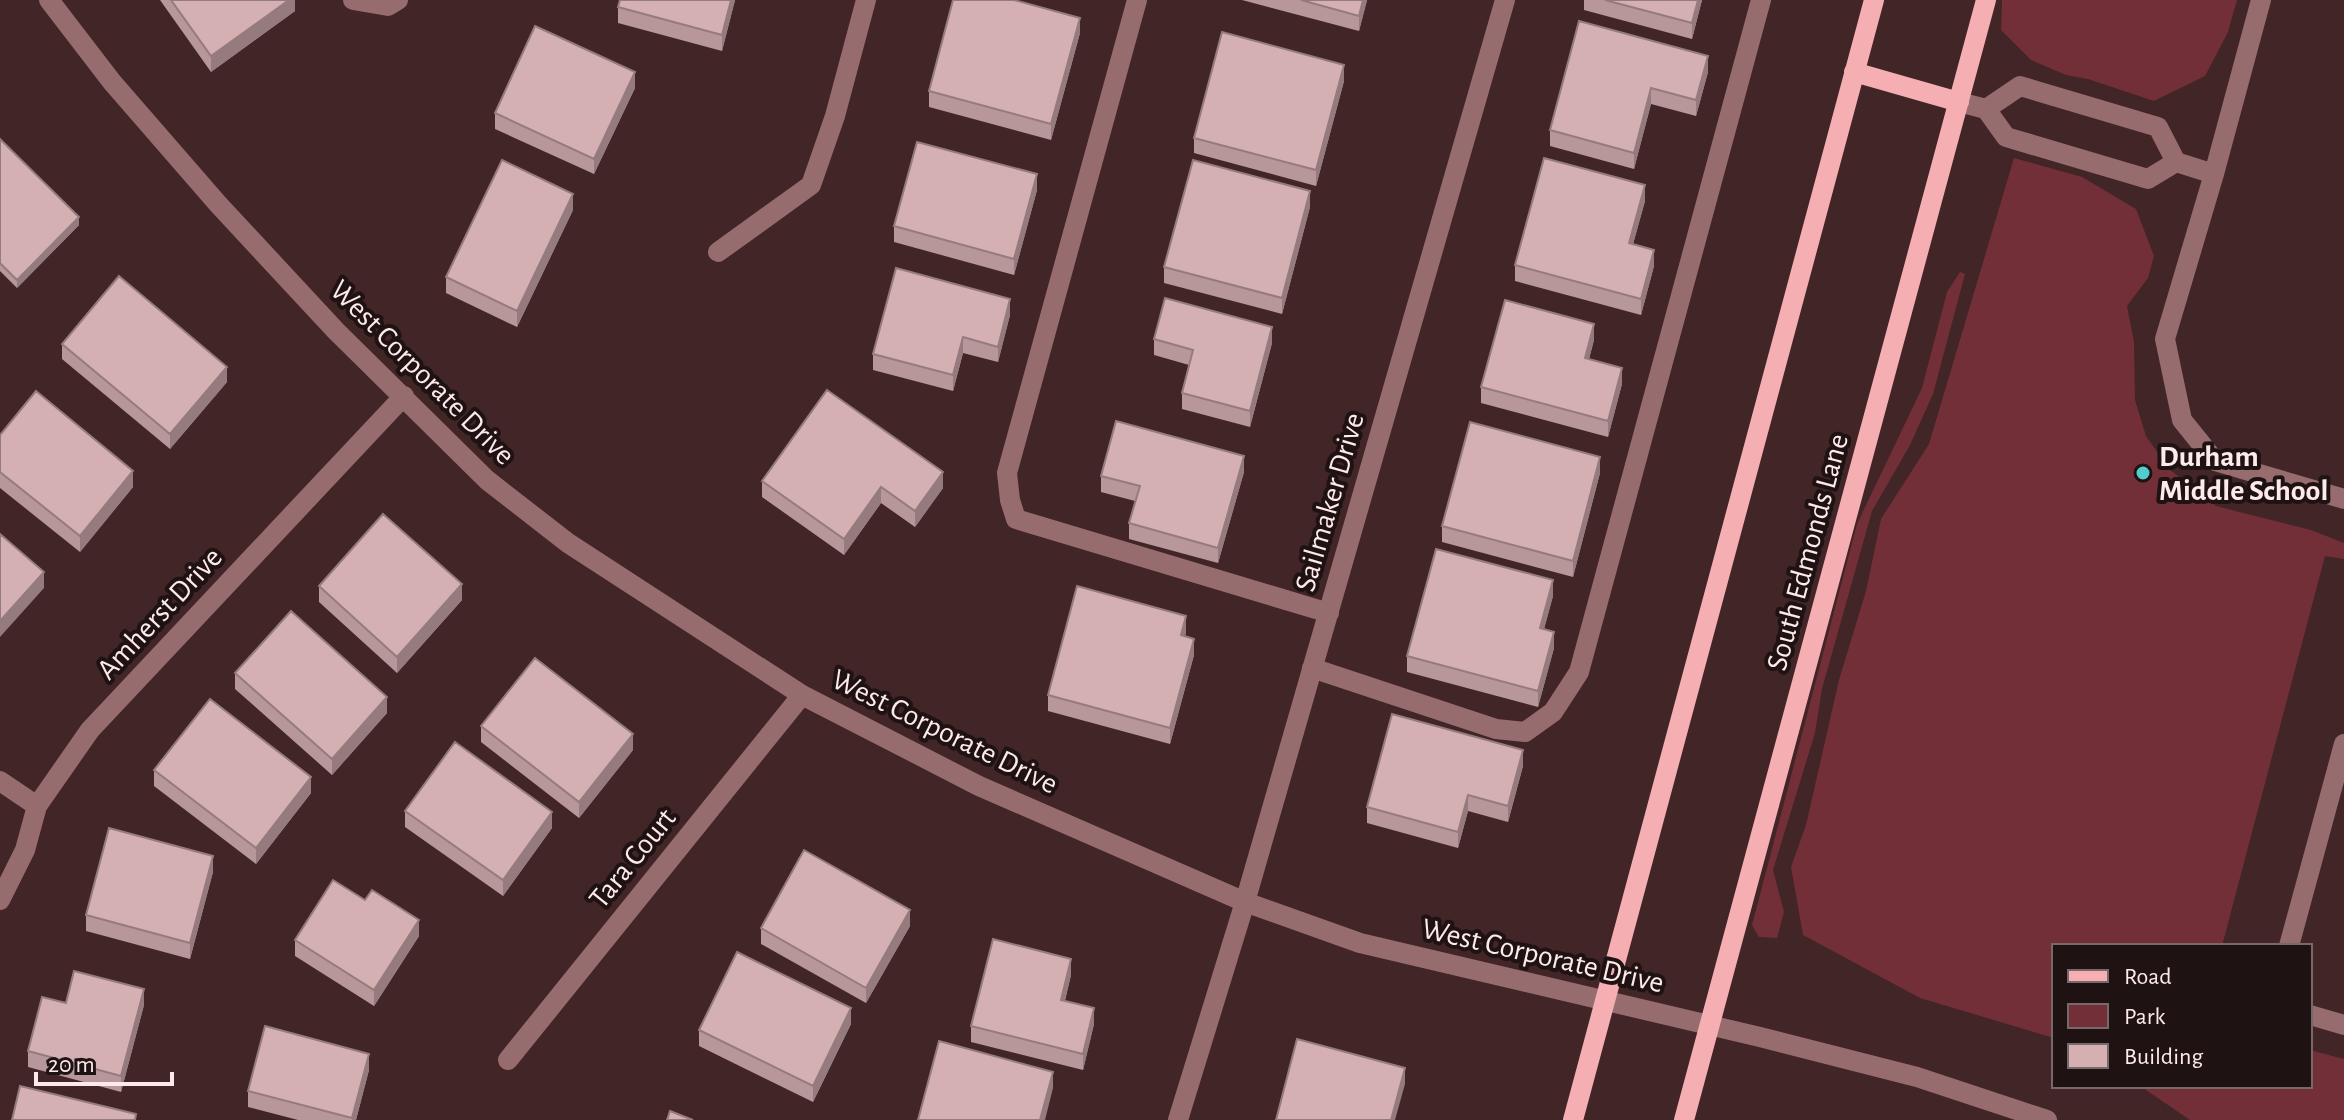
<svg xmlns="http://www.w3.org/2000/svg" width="2344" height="1120" font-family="'Alegreya Sans',sans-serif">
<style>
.green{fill:#722f37}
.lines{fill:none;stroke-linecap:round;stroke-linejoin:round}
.minor{stroke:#976c6e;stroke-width:20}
.major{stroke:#f5aeb2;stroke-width:20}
.wall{fill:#b79799}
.shaded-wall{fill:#957b7d}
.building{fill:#d5b0b2;stroke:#957b7d;stroke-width:2}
.poi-dot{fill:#52cdcd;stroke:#1f1213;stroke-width:3}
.labels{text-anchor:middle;stroke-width:8;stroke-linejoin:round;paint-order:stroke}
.street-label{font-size:30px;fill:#feeaeb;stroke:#1f1213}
.poi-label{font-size:30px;font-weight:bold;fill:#feeaeb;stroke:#1f1213;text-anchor:start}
</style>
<rect width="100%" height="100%" fill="#412527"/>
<path class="green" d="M 2002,0 L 2237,0 L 2228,32 L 2205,76 L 2154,101 L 2088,79 L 2066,75 L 2031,60 L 2001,30 Z
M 2014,158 L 2082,177 L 2136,209 L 2154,256 L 2148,278 L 2127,306 L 2134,342 L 2135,400 L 2146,436 L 2169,469 L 2216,506 L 2311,530 L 2344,543 L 2344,559 L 2325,556 L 2222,946 L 2054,946 L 2054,1038 L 1920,998 L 1803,935 L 1791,867 L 1806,825 L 1839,680 L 1866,591 L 1881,519 L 1929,444 Z
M 1960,272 L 1965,274 L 1933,394 L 1910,445 L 1872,511 L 1822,689 L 1815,733 L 1773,870 L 1784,912 L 1777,938 L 1759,937 L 1752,925 L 1857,524 L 1922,388 L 1947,292 Z
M 2310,1050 L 2344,1059 L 2344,1120 L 2190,1120 L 2140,1086 L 2310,1086 Z"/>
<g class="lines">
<path class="minor" d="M 49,0 L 112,82 L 218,204 L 336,331 L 487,480 L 568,543 L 802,695 L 979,786 L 1245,902 L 1360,943 L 1760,1037 L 1917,1077 L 2047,1120
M 353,0 L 388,6 L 398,0
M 1137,0 L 1007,473 L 1010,500 L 1016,519 L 1329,613
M 1959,102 L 1986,109 L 2006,137 L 2148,179 L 2176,162
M 1986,109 L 2020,86 L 2158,127 L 2176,162 L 2214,174 L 2261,0
M 2214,174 L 2165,339 L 2182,420 L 2215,461 L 2344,499
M 718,252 L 811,185 L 835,116 L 866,0
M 1312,668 L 1496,729 L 1525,732 L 1553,712 L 1579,672 L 1761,0
M 0,781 L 37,806
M 0,900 L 25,850 L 37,806 L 90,730 L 404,396
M 2289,946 L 2344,744
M 2310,1015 L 2344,1025
M 508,1060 L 802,695
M 1178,1120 L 1245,902 L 1505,0"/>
<path class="major" d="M 1854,72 L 1959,102
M 1573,1120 L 1874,0
M 1684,1120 L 1986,0"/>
</g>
<path class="wall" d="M 160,0 L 295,0 L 295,11 L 211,72 Z
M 735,0 L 722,51 L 618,23 L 618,7 Z
M 1242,0 L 1367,0 L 1359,31 Z
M 1584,0 L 1702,0 L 1692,39 L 1584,10 Z
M 1579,21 L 1708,72 L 1696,116 L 1651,104 L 1634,169 L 1550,146 L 1550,130 Z
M 1080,33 L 1051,140 L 929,107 L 929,91 Z
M 1344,81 L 1316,186 L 1194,153 L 1194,138 Z
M 635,88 L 594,174 L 495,129 L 495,113 Z
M 0,139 L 79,225 L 17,288 L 0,271 Z
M 1037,190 L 1014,275 L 894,242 L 894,226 Z
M 1645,201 L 1633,244 L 1654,266 L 1641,315 L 1515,281 L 1515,265 Z
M 1310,207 L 1282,314 L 1164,283 L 1164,267 Z
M 573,210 L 517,327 L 446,293 L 446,277 Z
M 1010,315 L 998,362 L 963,353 L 953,391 L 873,370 L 873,354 Z
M 1154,339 L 1272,343 L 1250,427 L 1182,409 L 1182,393 L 1189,365 L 1154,355 Z
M 1594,340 L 1589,359 L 1622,384 L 1608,437 L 1481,403 L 1481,387 Z
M 62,344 L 227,382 L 170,449 L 62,359 Z
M 0,435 L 133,487 L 80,552 L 0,488 Z
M 1244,472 L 1218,563 L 1129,539 L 1129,523 L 1135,501 L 1101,492 L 1101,476 Z
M 1600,473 L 1573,577 L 1442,542 L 1442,526 Z
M 762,481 L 943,488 L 915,527 L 881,503 L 844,555 L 762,497 Z
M 319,586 L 462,600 L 397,673 L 319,602 Z
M 1553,596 L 1544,629 L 1554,648 L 1538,707 L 1407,672 L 1407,656 Z
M 1186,632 L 1185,636 L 1194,655 L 1170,744 L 1048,711 L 1048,695 Z
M 235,673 L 387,713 L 332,775 L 235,689 Z
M 481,726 L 633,750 L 579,818 L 481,742 Z
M 1523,766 L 1508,822 L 1468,811 L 1458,848 L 1367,823 L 1367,807 Z
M 154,770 L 311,793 L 256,864 L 154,786 Z
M 405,811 L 552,828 L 503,896 L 405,827 Z
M 213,872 L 190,959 L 86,931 L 86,915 Z
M 365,900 L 419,936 L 374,1006 L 295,956 L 295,940 Z
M 910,926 L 866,1003 L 761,944 L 761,928 Z
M 1071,975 L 1065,1001 L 1094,1024 L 1083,1070 L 971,1042 L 971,1026 Z
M 66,1003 L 144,1005 L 121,1092 L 28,1067 L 28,1051 Z
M 851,1024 L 813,1102 L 699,1046 L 699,1030 Z
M 369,1070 L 356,1120 L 298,1120 L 248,1107 L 248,1091 Z"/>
<path class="shaded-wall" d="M 289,0 L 295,0 L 295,11 L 211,72 L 211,56 Z
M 731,0 L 735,0 L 722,51 L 722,35 Z
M 1363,0 L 1367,0 L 1359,31 L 1359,16 Z
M 1698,0 L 1702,0 L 1692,39 L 1692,23 Z
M 1080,18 L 1080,33 L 1051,140 L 1051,124 Z
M 1708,56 L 1708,72 L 1696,116 L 1696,100 Z
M 1344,65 L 1344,81 L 1316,186 L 1316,170 Z
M 635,72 L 635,88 L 594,174 L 594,159 Z
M 1651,88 L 1651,104 L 1634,169 L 1634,153 Z
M 1037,174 L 1037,190 L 1014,275 L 1014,259 Z
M 1645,185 L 1645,201 L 1629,259 L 1629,243 Z
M 1310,191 L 1310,207 L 1282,314 L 1282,298 Z
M 573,194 L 573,210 L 517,327 L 517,311 Z
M 79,217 L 79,225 L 17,288 L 17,280 Z
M 1654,250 L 1654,266 L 1641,315 L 1641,299 Z
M 1010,299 L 1010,315 L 998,362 L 998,347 Z
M 1594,324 L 1594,340 L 1585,374 L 1585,358 Z
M 1272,327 L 1272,343 L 1250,427 L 1250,411 Z
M 963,337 L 963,353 L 953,391 L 953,375 Z
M 227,367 L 227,382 L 170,449 L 170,434 Z
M 1622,368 L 1622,384 L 1608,437 L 1608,421 Z
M 1244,456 L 1244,472 L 1218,563 L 1218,548 Z
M 1600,457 L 1600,473 L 1573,577 L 1573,561 Z
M 133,471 L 133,487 L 80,552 L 80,536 Z
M 943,472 L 943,488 L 915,527 L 915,511 Z
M 881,487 L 881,503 L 844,555 L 844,539 Z
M 44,572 L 44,588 L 0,637 L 0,621 Z
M 1553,580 L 1553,596 L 1540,644 L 1540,628 Z
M 462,584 L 462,600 L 397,673 L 397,657 Z
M 1186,616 L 1186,632 L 1181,651 L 1181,635 Z
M 1554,632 L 1554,648 L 1538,707 L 1538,691 Z
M 1194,639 L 1194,655 L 1170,744 L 1170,728 Z
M 387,697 L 387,713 L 332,775 L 332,759 Z
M 633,734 L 633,750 L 579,818 L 579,802 Z
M 1523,750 L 1523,766 L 1508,822 L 1508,806 Z
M 311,777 L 311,793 L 256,864 L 256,848 Z
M 1468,795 L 1468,811 L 1458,848 L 1458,832 Z
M 552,812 L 552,828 L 503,896 L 503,880 Z
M 213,856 L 213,872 L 190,959 L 190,943 Z
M 910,910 L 910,926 L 866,1003 L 866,988 Z
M 419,920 L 419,936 L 374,1006 L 374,990 Z
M 1071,959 L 1071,975 L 1061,1016 L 1061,1000 Z
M 144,989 L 144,1005 L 121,1092 L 121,1076 Z
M 851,1008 L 851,1024 L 813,1102 L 813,1086 Z
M 1094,1008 L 1094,1024 L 1083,1070 L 1083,1054 Z
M 369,1054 L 369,1070 L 356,1120 L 352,1120 Z
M 1405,1068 L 1405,1084 L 1395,1120 L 1391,1120 Z
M 1053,1072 L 1053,1088 L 1045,1120 L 1040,1120 Z"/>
<path class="building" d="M 171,0 L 289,0 L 211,56 Z
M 620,0 L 731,0 L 722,35 L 618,7 Z
M 953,0 L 1014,0 L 1080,18 L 1051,124 L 929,91 Z
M 1301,0 L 1363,0 L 1359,16 Z
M 1605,0 L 1698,0 L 1692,23 Z
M 1579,21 L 1708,56 L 1696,100 L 1651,88 L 1634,153 L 1550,130 Z
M 535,26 L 635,72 L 594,159 L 495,113 Z
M 1222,32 L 1344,65 L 1316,170 L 1194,138 Z
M 0,139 L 79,217 L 17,280 L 0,263 Z
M 917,142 L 1037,174 L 1014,259 L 894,226 Z
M 1544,158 L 1645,185 L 1629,243 L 1654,250 L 1641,299 L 1515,265 Z
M 502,160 L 573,194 L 517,311 L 446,277 Z
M 1193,160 L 1310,191 L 1282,298 L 1164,267 Z
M 896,268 L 1010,299 L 998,347 L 963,337 L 953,375 L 873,354 Z
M 119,276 L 227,367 L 170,434 L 62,344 Z
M 1165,298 L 1272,327 L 1250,411 L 1182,393 L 1193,350 L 1154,339 Z
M 1505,300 L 1594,324 L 1585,358 L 1622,368 L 1608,421 L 1481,387 Z
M 827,390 L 943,472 L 915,511 L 881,487 L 844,539 L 762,481 Z
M 36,391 L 133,471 L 80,536 L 0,472 L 0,435 Z
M 1116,421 L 1244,456 L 1218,548 L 1129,523 L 1140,486 L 1101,476 Z
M 1470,422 L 1600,457 L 1573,561 L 1442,526 Z
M 383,514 L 462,584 L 397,657 L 319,586 Z
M 0,534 L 44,572 L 0,621 Z
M 1436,549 L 1553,580 L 1540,628 L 1554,632 L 1538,691 L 1407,656 Z
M 1077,586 L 1186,616 L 1181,635 L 1194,639 L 1170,728 L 1048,695 Z
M 291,611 L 387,697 L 332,759 L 235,673 Z
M 535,658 L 633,734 L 579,802 L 481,726 Z
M 210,699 L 311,777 L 256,848 L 154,770 Z
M 1392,714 L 1523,750 L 1508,806 L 1468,795 L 1458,832 L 1367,807 Z
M 455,742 L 552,812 L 503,880 L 405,811 Z
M 109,828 L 213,856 L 190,943 L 86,915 Z
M 804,850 L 910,910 L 866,988 L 761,928 Z
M 333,880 L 365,900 L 372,890 L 419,920 L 374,990 L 295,940 Z
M 993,939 L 1071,959 L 1061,1000 L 1094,1008 L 1083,1054 L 971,1026 Z
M 737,952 L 851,1008 L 813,1086 L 699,1030 Z
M 74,971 L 144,989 L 121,1076 L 28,1051 L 42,997 L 66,1003 Z
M 265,1026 L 369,1054 L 352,1118 L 248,1091 Z
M 1297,1039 L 1405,1068 L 1391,1120 L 1276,1120 Z
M 939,1041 L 1053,1072 L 1040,1120 L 918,1120 Z
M 20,1086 L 136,1114 L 135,1120 L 12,1120 Z
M 670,1111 L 693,1120 L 667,1120 Z"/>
<circle class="poi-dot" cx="2143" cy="473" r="8"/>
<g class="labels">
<g class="street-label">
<text transform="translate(423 372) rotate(45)" y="10">West Corporate Drive</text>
<text transform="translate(1329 502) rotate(-74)" y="10">Sailmaker Drive</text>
<text transform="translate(1807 552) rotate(-75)" y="10">South Edmonds Lane</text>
<text transform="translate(159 613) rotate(-47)" y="10">Amherst Drive</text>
<text transform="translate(945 731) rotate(26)" y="10">West Corporate Drive</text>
<text transform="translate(632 858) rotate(-51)" y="10">Tara Court</text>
<text transform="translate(1543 955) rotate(13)" y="10">West Corporate Drive</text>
</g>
<g class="poi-label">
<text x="2159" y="466">Durham<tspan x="2159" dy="34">Middle School</tspan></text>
</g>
</g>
<rect x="2052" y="944" width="260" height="144" fill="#1f1213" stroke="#786869" stroke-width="2"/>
<rect x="2068" y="970" width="40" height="12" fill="#f5aeb2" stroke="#786869" stroke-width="2"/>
<text x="2124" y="984" font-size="24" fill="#feeaeb">Road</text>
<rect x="2068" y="1004" width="40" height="24" fill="#722f37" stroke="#786869" stroke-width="2"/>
<text x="2124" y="1024" font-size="24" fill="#feeaeb">Park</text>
<rect x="2068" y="1044" width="40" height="24" fill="#d5b0b2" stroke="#786869" stroke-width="2"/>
<text x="2124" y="1064" font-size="24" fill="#feeaeb">Building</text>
<path d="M36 1072v12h136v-12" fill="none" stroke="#feeaeb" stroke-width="4"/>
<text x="48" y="1072" font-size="24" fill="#feeaeb" stroke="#1f1213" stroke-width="6" paint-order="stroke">20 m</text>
</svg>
